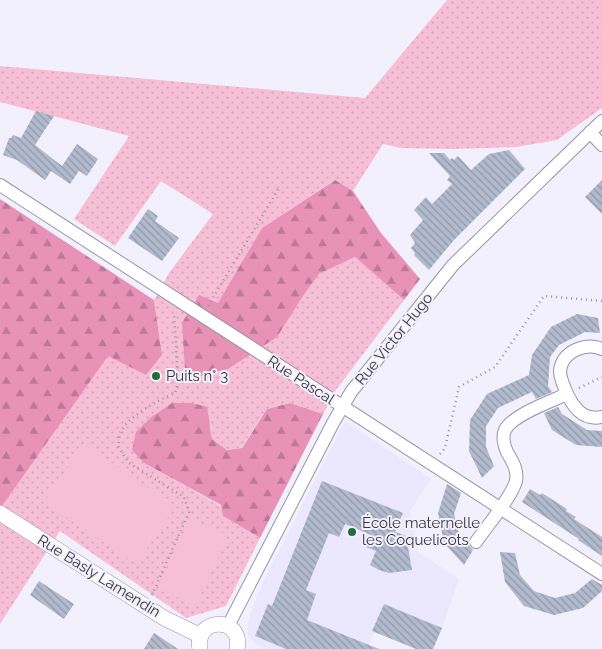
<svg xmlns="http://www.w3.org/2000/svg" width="602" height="649" font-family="Raleway,sans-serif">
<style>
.built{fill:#ebe7fd}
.grass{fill:url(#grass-dots)}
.forest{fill:url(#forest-firs)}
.green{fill:#f7bfd6}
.building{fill:url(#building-back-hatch)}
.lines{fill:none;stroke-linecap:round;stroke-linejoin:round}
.minor-casing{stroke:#9894a7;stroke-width:14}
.tertiary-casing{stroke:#9894a7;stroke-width:16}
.path{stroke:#96949f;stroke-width:2.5;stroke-dasharray:1 4;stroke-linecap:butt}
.minor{stroke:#fff;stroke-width:12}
.tertiary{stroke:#fff;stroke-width:15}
.poi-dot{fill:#236d3b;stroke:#f3f0fd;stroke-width:2}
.labels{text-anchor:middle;stroke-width:4;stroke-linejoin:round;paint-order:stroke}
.street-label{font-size:15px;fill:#36353d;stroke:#f3f0fd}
.poi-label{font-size:15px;fill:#36353d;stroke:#f3f0fd;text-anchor:start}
</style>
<defs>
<pattern id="grass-dots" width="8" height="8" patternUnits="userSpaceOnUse" patternTransform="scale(1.25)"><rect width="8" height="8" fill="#f7bfd6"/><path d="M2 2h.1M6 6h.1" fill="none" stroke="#d4a5b9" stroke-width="1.8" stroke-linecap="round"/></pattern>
<pattern id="forest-firs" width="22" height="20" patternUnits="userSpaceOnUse" patternTransform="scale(1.25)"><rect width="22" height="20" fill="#e892b8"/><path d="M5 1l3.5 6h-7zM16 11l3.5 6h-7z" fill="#bd7897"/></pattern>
<pattern id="building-back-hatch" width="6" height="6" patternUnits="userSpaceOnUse" patternTransform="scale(1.25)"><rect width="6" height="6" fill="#b2bacd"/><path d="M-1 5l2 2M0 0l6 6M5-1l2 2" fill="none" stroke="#9298a8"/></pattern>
</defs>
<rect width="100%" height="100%" fill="#f3f0fd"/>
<path class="built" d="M 345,421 L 431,479 L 410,511 L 418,552 L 459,579 L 442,628 L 433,649 L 416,649 L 375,632 L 367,649 L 263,649 L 248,637 L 247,629 L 250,615 L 262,584 Z"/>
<path class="grass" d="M 447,0 L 602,0 L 602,108 L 557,140 L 516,147 L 454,149 L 401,148 L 383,144 L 353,191 L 334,180 L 262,228 L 218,304 L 182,323 L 301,299 L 319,274 L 355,257 L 404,300 L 336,390 L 323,414 L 290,403 L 267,409 L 241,448 L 227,450 L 212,439 L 211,426 L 144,463 L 221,506 L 223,516 L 260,538 L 226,606 L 186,618 L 60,531 L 0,624 L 0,509 L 108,355 L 146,375 L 162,355 L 154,300 L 169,273 L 213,214 L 161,181 L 115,246 L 74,219 L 129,136 L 0,102 L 0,66 L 365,98 Z"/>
<path class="forest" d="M 335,180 L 353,191 L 381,233 L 420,279 L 404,300 L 355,257 L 319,274 L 301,299 L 277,337 L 228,369 L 197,377 L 185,370 L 182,323 L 199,295 L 218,303 L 262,228 Z
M 0,199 L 154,300 L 162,355 L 146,375 L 108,356 L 0,509 Z
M 172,403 L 192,403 L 207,407 L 212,439 L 227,450 L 242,448 L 267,409 L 290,403 L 323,414 L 260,538 L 223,516 L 221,505 L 144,463 L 132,450 L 136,432 L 150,418 Z"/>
<path class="green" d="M 83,444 L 176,506 L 136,564 L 44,502 Z
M 190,518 L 228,535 L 196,606 L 158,589 Z"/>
<path class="building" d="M 36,111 L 54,116 L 35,145 L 62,166 L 77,144 L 98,159 L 87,176 L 79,171 L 70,184 L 51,171 L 45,180 L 17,160 L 3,155 L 9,138 L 11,138 L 13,135 L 21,138 Z
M 509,150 L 525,169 L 454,240 L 429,270 L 414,255 L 415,253 L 411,248 L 415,243 L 410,235 L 423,220 L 414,210 L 426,197 L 432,204 L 452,184 L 447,180 L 450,176 L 429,153 L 444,153 L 450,160 L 452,158 L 454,160 L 458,156 L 471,170 L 489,154 Z
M 602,180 L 602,214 L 585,197 Z
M 148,209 L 158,216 L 155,221 L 179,238 L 162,261 L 128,238 Z
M 577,314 L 598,318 L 600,333 L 585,332 L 559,345 L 550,357 L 548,386 L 552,392 L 536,399 L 532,392 L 498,408 L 486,426 L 486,447 L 494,466 L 482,478 L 469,451 L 470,420 L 487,394 L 529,375 L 532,355 L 551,327 Z
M 558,407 L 562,414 L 587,430 L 602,431 L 602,447 L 576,445 L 552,430 L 544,413 Z
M 322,481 L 403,513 L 395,532 L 406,536 L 412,570 L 389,573 L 379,570 L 370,565 L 376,551 L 366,547 L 371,535 L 345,524 L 339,537 L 329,533 L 306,590 L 316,594 L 307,620 L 379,649 L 286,649 L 255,636 L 268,604 L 272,606 Z
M 447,484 L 461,493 L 454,514 L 459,534 L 473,550 L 464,565 L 444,543 L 438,513 Z
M 530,489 L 540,495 L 542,493 L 567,509 L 566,511 L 576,517 L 574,519 L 602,537 L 602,556 L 578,540 L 579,539 L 522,502 Z
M 500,552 L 515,553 L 520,575 L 534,591 L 555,598 L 575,593 L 592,579 L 602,585 L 602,591 L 583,608 L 554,615 L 524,606 L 505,582 Z
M 39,581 L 74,604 L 64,619 L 30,595 Z
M 384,604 L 442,628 L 433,649 L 416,649 L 372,631 Z
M 154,633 L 178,649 L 144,649 Z"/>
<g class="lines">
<defs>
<path id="minor" d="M 590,132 L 602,145
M 0,185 L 602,574
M 602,349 C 586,342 562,351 560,371 C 560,377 563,384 565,389 C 572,406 582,421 602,417
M 476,542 C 487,526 511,498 516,481 C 518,469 512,461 507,452 C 504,446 502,436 505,430 C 512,415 552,401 567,394
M 228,626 L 333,423 L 351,392 L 453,265 L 602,121"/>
<path id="tertiary" d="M 0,513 L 164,618 L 201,636
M 200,649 C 193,617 244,615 237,649"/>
</defs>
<use href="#minor" class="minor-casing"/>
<use href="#tertiary" class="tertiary-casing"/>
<path class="path" d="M 208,306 L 279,188
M 579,388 L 602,377
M 440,454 L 445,448 L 459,387 L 495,367 L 544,296 L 602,301
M 152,595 L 189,512 L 184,497 L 129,463 L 118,446 C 119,442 119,435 121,431 C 129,416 160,399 175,393 L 178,383 L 174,313"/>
<use href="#minor" class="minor"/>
<use href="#tertiary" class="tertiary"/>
</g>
<g class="poi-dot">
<circle cx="156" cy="376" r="5"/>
<circle cx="352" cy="532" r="5"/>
</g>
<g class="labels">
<g class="street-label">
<text transform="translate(394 339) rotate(-51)" y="5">Rue Victor Hugo</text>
<text transform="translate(301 380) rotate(33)" y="5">Rue Pascal</text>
<text transform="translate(99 576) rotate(32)" y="5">Rue Basly Lamendin</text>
</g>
<g class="poi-label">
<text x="166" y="381">Puits n° 3</text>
<text x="362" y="528">École maternelle<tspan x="362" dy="17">les Coquelicots</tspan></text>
</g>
</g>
</svg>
